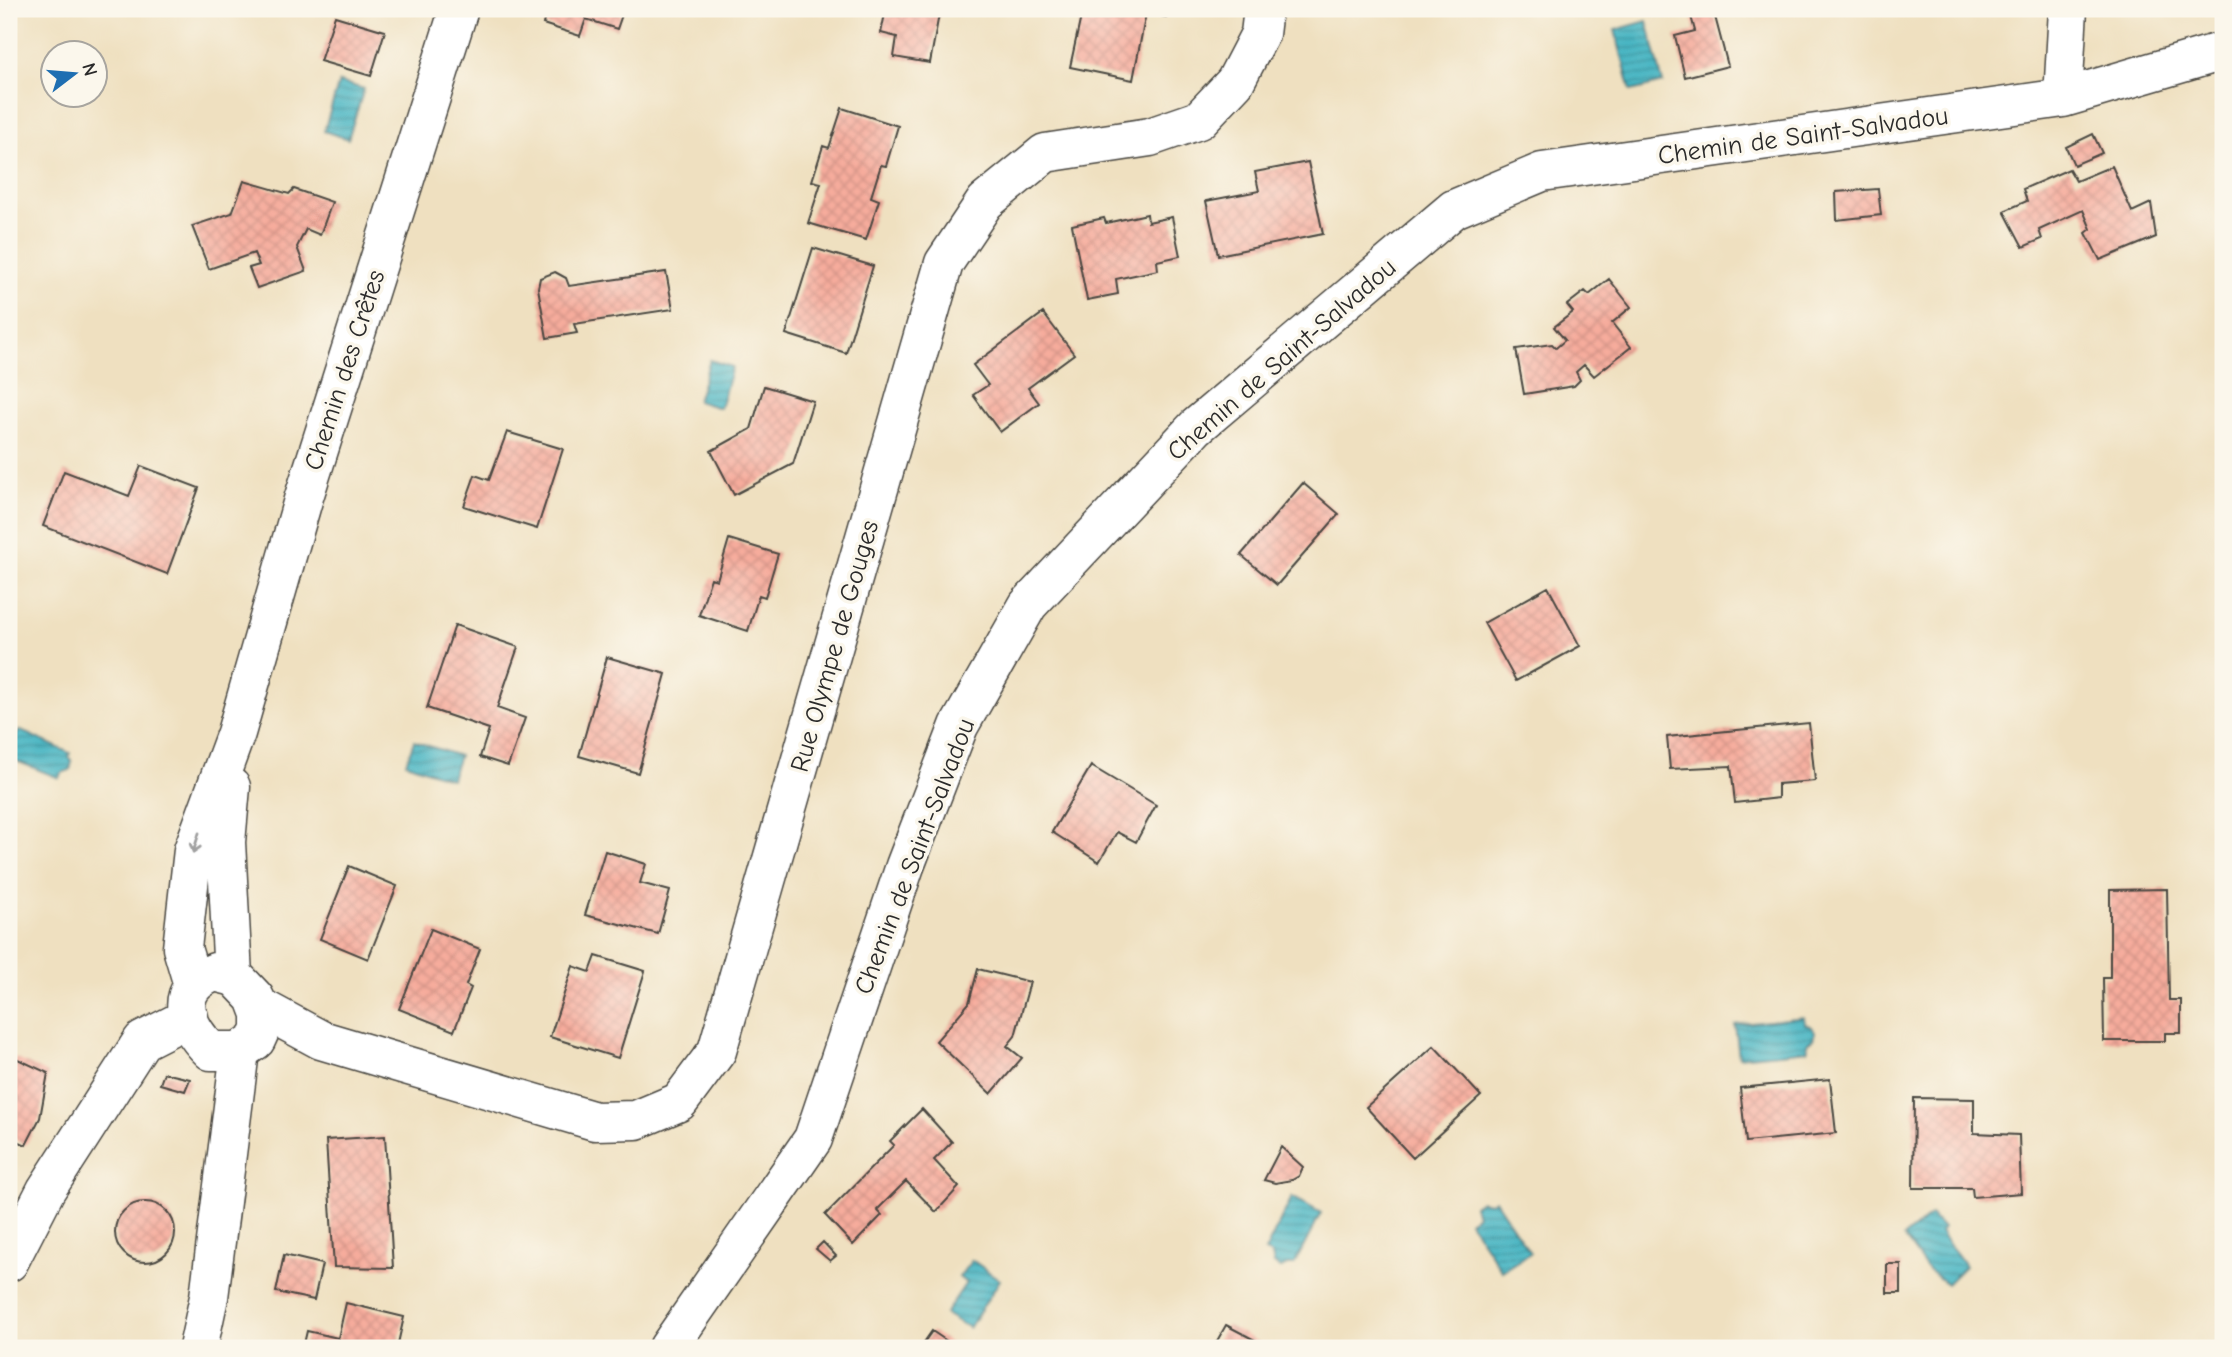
<svg xmlns="http://www.w3.org/2000/svg" width="2232" height="1357" font-family="'Comic Neue',sans-serif">
<style>
.water{fill:url(#water-rules);stroke:#397077;stroke-width:2}
.building{fill:url(#building-cross-hatch)}
.lines{fill:none;stroke-linecap:round;stroke-linejoin:round}
.street-casing{stroke:#484641;stroke-width:41}
.street{stroke:#fff;stroke-width:38}
.oneway{stroke:#a0a0a0}
.labels{text-anchor:middle;stroke-width:7;stroke-linejoin:round;paint-order:stroke}
.street-label{font-size:26px;fill:#2b2b2b;stroke:#fbf7ec}
</style>
<defs>
<pattern id="water-rules" width="6" height="5" patternUnits="userSpaceOnUse" patternTransform="scale(1.75)"><rect width="6" height="5" fill="#47b5c3"/><path d="M0 2.5h6" fill="none" stroke="#3b939f"/></pattern>
<pattern id="building-cross-hatch" width="8" height="8" patternUnits="userSpaceOnUse" patternTransform="scale(1.75)"><rect width="8" height="8" fill="#f6ac9c"/><path d="M0 0l8 8M0 8l8-8" fill="none" stroke="#d39487"/></pattern>
</defs>
<rect width="100%" height="100%" fill="#fbf7ec"/>
<filter id="ink" filterUnits="userSpaceOnUse"><feTurbulence type="fractalNoise" baseFrequency=".0143" numOctaves="2"/><feDisplacementMap in="SourceGraphic" scale="14" xChannelSelector="R" yChannelSelector="G"/><feConvolveMatrix kernelMatrix="1 2 1 2 8 2 1 2 1" color-interpolation-filters="sRGB"/></filter>
<filter id="wash" filterUnits="userSpaceOnUse"><feTurbulence type="fractalNoise" baseFrequency=".00686" numOctaves="4" result="noise"/><feDisplacementMap in="SourceGraphic" scale="28" xChannelSelector="R" yChannelSelector="G"/><feGaussianBlur stdDeviation="1.57" result="paint"/><feColorMatrix in="noise" values="0 0 0 0 0 0 0 0 0 0 0 0 0 0 0 0 0 1.4 0 .05"/><feComposite in="paint" operator="in"/></filter>
<g filter="url(#wash)">
<rect width="100%" height="100%" fill="#efe0c0"/>
<path class="water" d="M 1647,21 L 1663,83 L 1631,91 L 1615,30 Z
M 339,82 L 364,89 L 348,139 L 324,131 Z
M 710,360 L 732,367 L 720,408 L 697,401 Z
M 19,730 L 70,753 L 69,757 L 72,762 L 70,770 L 61,773 L 59,778 L 9,758 L 9,752 Z
M 414,741 L 459,756 L 451,779 L 406,763 Z
M 1804,1017 L 1805,1024 L 1811,1026 L 1815,1032 L 1813,1039 L 1807,1043 L 1808,1050 L 1739,1057 L 1735,1025 Z
M 1292,1197 L 1321,1213 L 1294,1265 L 1287,1265 L 1281,1268 L 1274,1264 L 1272,1255 L 1265,1252 Z
M 1495,1200 L 1530,1253 L 1502,1271 L 1469,1221 L 1477,1215 L 1474,1206 L 1481,1201 L 1490,1203 Z
M 1931,1215 L 1943,1228 L 1940,1232 C 1948,1245 1958,1253 1965,1266 L 1947,1284 L 1928,1270 L 1904,1237 Z
M 972,1260 L 1000,1280 L 969,1328 L 945,1314 L 966,1283 L 959,1277 Z"/>
<g id="blocks">
<path class="building" d="M 547,9 L 624,9 L 617,29 L 586,19 L 580,36 L 543,24 Z
M 886,9 L 940,9 L 930,63 L 894,57 L 897,37 L 881,33 Z
M 1074,9 L 1168,9 L 1166,17 L 1146,13 L 1133,80 L 1070,67 L 1082,12 Z
M 1689,9 L 1713,9 L 1728,66 L 1685,77 L 1675,36 L 1695,31 Z
M 335,16 L 385,31 L 371,76 L 320,61 Z
M 842,108 L 898,126 L 886,166 L 881,165 L 871,197 L 879,200 L 866,240 L 808,223 L 821,183 L 812,181 L 823,146 L 829,148 Z
M 2093,134 L 2102,153 L 2074,165 L 2066,147 Z
M 1308,162 L 1323,234 L 1218,255 L 1206,201 L 1259,191 L 1255,172 Z
M 2112,166 L 2132,212 L 2151,203 L 2156,237 L 2100,260 L 2086,233 L 2091,229 L 2083,210 L 2039,230 L 2042,239 L 2023,247 L 2004,211 L 2027,201 L 2023,189 L 2069,169 L 2076,181 Z
M 244,181 L 289,194 L 294,189 L 332,202 L 320,235 L 306,229 L 297,247 L 306,271 L 257,288 L 249,268 L 259,265 L 254,253 L 209,269 L 192,226 L 232,213 Z
M 1878,189 L 1881,215 L 1837,220 L 1836,192 Z
M 1147,214 L 1148,222 L 1172,217 L 1180,256 L 1157,261 L 1158,270 L 1116,279 L 1118,294 L 1087,300 L 1072,225 L 1104,218 L 1106,223 Z
M 813,248 L 873,266 L 846,353 L 786,334 Z
M 555,272 L 566,278 L 569,286 L 666,272 L 673,309 L 574,324 L 577,333 L 547,338 L 538,288 L 540,278 Z
M 1609,279 L 1631,307 L 1612,323 L 1631,347 L 1594,376 L 1584,365 L 1576,372 L 1580,380 L 1574,386 L 1524,394 L 1516,349 L 1552,344 L 1556,348 L 1565,340 L 1554,327 L 1573,312 L 1567,305 L 1585,291 L 1589,295 Z
M 1043,313 L 1074,354 L 1028,388 L 1039,403 L 1000,432 L 973,395 L 988,385 L 973,365 Z
M 764,386 L 813,401 L 793,464 L 734,495 L 711,451 L 751,429 Z
M 507,432 L 563,449 L 537,529 L 464,506 L 475,475 L 489,480 Z
M 141,466 L 199,488 L 167,574 L 43,526 L 64,471 L 129,496 Z
M 1303,483 L 1339,514 L 1277,585 L 1241,555 Z
M 729,539 L 778,554 L 765,597 L 759,595 L 748,631 L 699,615 L 711,578 L 717,580 Z
M 1548,587 L 1580,646 L 1516,681 L 1484,623 Z
M 455,625 L 518,647 L 497,708 L 525,718 L 508,766 L 480,757 L 489,729 L 427,708 Z
M 607,657 L 666,674 L 638,773 L 579,756 Z
M 1809,723 L 1815,781 L 1778,784 L 1778,798 L 1735,803 L 1731,766 L 1670,769 L 1667,737 Z
M 1091,766 L 1156,805 L 1136,842 L 1117,832 L 1099,862 L 1052,832 Z
M 605,851 L 646,864 L 640,883 L 670,891 L 658,934 L 585,915 Z
M 349,866 L 397,886 L 368,959 L 320,939 Z
M 2167,889 L 2169,1000 L 2181,1000 L 2181,1033 L 2165,1033 L 2165,1041 L 2104,1041 L 2103,978 L 2110,978 L 2110,890 Z
M 431,929 L 480,949 L 466,985 L 471,988 L 454,1031 L 399,1009 Z
M 596,956 L 645,971 L 618,1058 L 550,1037 L 573,966 L 590,972 Z
M 978,969 L 1030,982 L 1015,1036 L 1007,1046 L 1022,1058 L 991,1094 L 936,1041 L 969,1003 Z
M 1434,1046 L 1481,1096 L 1413,1158 L 1366,1107 Z
M 9,1055 L 48,1073 L 40,1118 L 26,1145 L 9,1137 Z
M 164,1073 L 190,1079 L 185,1091 L 160,1084 Z
M 1830,1079 L 1836,1133 L 1746,1142 L 1740,1088 Z
M 1914,1098 L 1974,1099 L 1974,1133 L 2019,1135 L 2021,1193 L 1973,1197 L 1972,1188 L 1913,1188 Z
M 922,1109 L 952,1142 L 934,1160 L 959,1187 L 936,1212 L 906,1181 L 877,1210 L 882,1215 L 853,1245 L 825,1215 L 894,1145 L 890,1141 Z
M 385,1136 L 393,1268 L 334,1267 L 326,1140 Z
M 1281,1147 L 1303,1167 L 1299,1176 L 1292,1180 L 1275,1183 L 1264,1180 Z
M115 1232a30 30 0 1 1 60 0a30 30 0 1 1-60 0Z
M 823,1242 L 836,1256 L 830,1261 L 816,1249 Z
M 284,1255 L 322,1264 L 314,1300 L 276,1292 Z
M 1887,1264 L 1901,1264 L 1901,1293 L 1887,1293 Z
M 346,1303 L 404,1317 L 397,1348 L 303,1348 L 307,1331 L 338,1338 Z
M 1226,1325 L 1270,1348 L 1213,1348 Z
M 932,1331 L 957,1348 L 920,1348 Z"/>
</g>
</g>
<g filter="url(#ink)">
<use href="#blocks" fill-opacity="0" stroke="#484641" stroke-width="2"/>
<g class="lines">
<defs>
<path id="street" d="M 2063,98 L 2068,9
M 231,787 L 226,842 L 233,976
M 215,972 L 235,977 L 255,998 L 261,1014 L 261,1029 L 256,1040 L 240,1051 L 211,1051 C 184,1025 171,988 215,972 Z
M 193,985 L 182,948 L 193,850 L 236,733 L 303,500 L 459,9
M 258,1006 L 321,1040 L 595,1121 L 636,1120 L 679,1102 L 717,1051 L 944,263 L 985,202 L 1045,153 L 1150,137 L 1199,120 L 1235,82 L 1260,34 L 1263,9
M 9,1262 L 46,1190 L 142,1041 L 189,1017
M 198,1348 L 209,1297 L 240,1051
M 668,1348 L 813,1139 L 905,866 L 959,726 L 1028,605 L 1196,427 L 1454,209 L 1542,172 L 2063,98 L 2223,51"/>
</defs>
<use href="#street" class="street-casing"/>
<use href="#street" class="street"/>
</g>
<defs><path id="oneway-shaft" d="M-6 0H5M1.5-3L5.5 0L1.5 3" fill="none" stroke-width="1.6" stroke-linecap="round" stroke-linejoin="round" transform="scale(1.75)"/></defs>
<use class="oneway" href="#oneway-shaft" transform="translate(196 843) rotate(107)"/>
</g>
<g class="labels">
<g class="street-label">
<text transform="translate(1803 135) rotate(-8)" y="9">Chemin de Saint-Salvadou</text>
<text transform="translate(1281 359) rotate(-41)" y="9">Chemin de Saint-Salvadou</text>
<text transform="translate(344 370) rotate(-72)" y="9">Chemin des Crêtes</text>
<text transform="translate(834 646) rotate(-74)" y="9">Rue Olympe de Gouges</text>
<text transform="translate(914 856) rotate(-69)" y="9">Chemin de Saint-Salvadou</text>
</g>
</g>
<rect width="2232" height="1357" fill="none" stroke="#fbf7ec" stroke-width="35"/>
<g transform="translate(74 74) rotate(74)"><circle r="33" fill="#fbf7ec" stroke="#a8a59f" stroke-width="2"/>
<path d="M0-5L12 26L0 18L-12 26Z" fill="#1f6fb2"/>
<text y="-10" font-size="19" font-weight="bold" text-anchor="middle" fill="#2b2b2b">N</text>
</g>
</svg>
